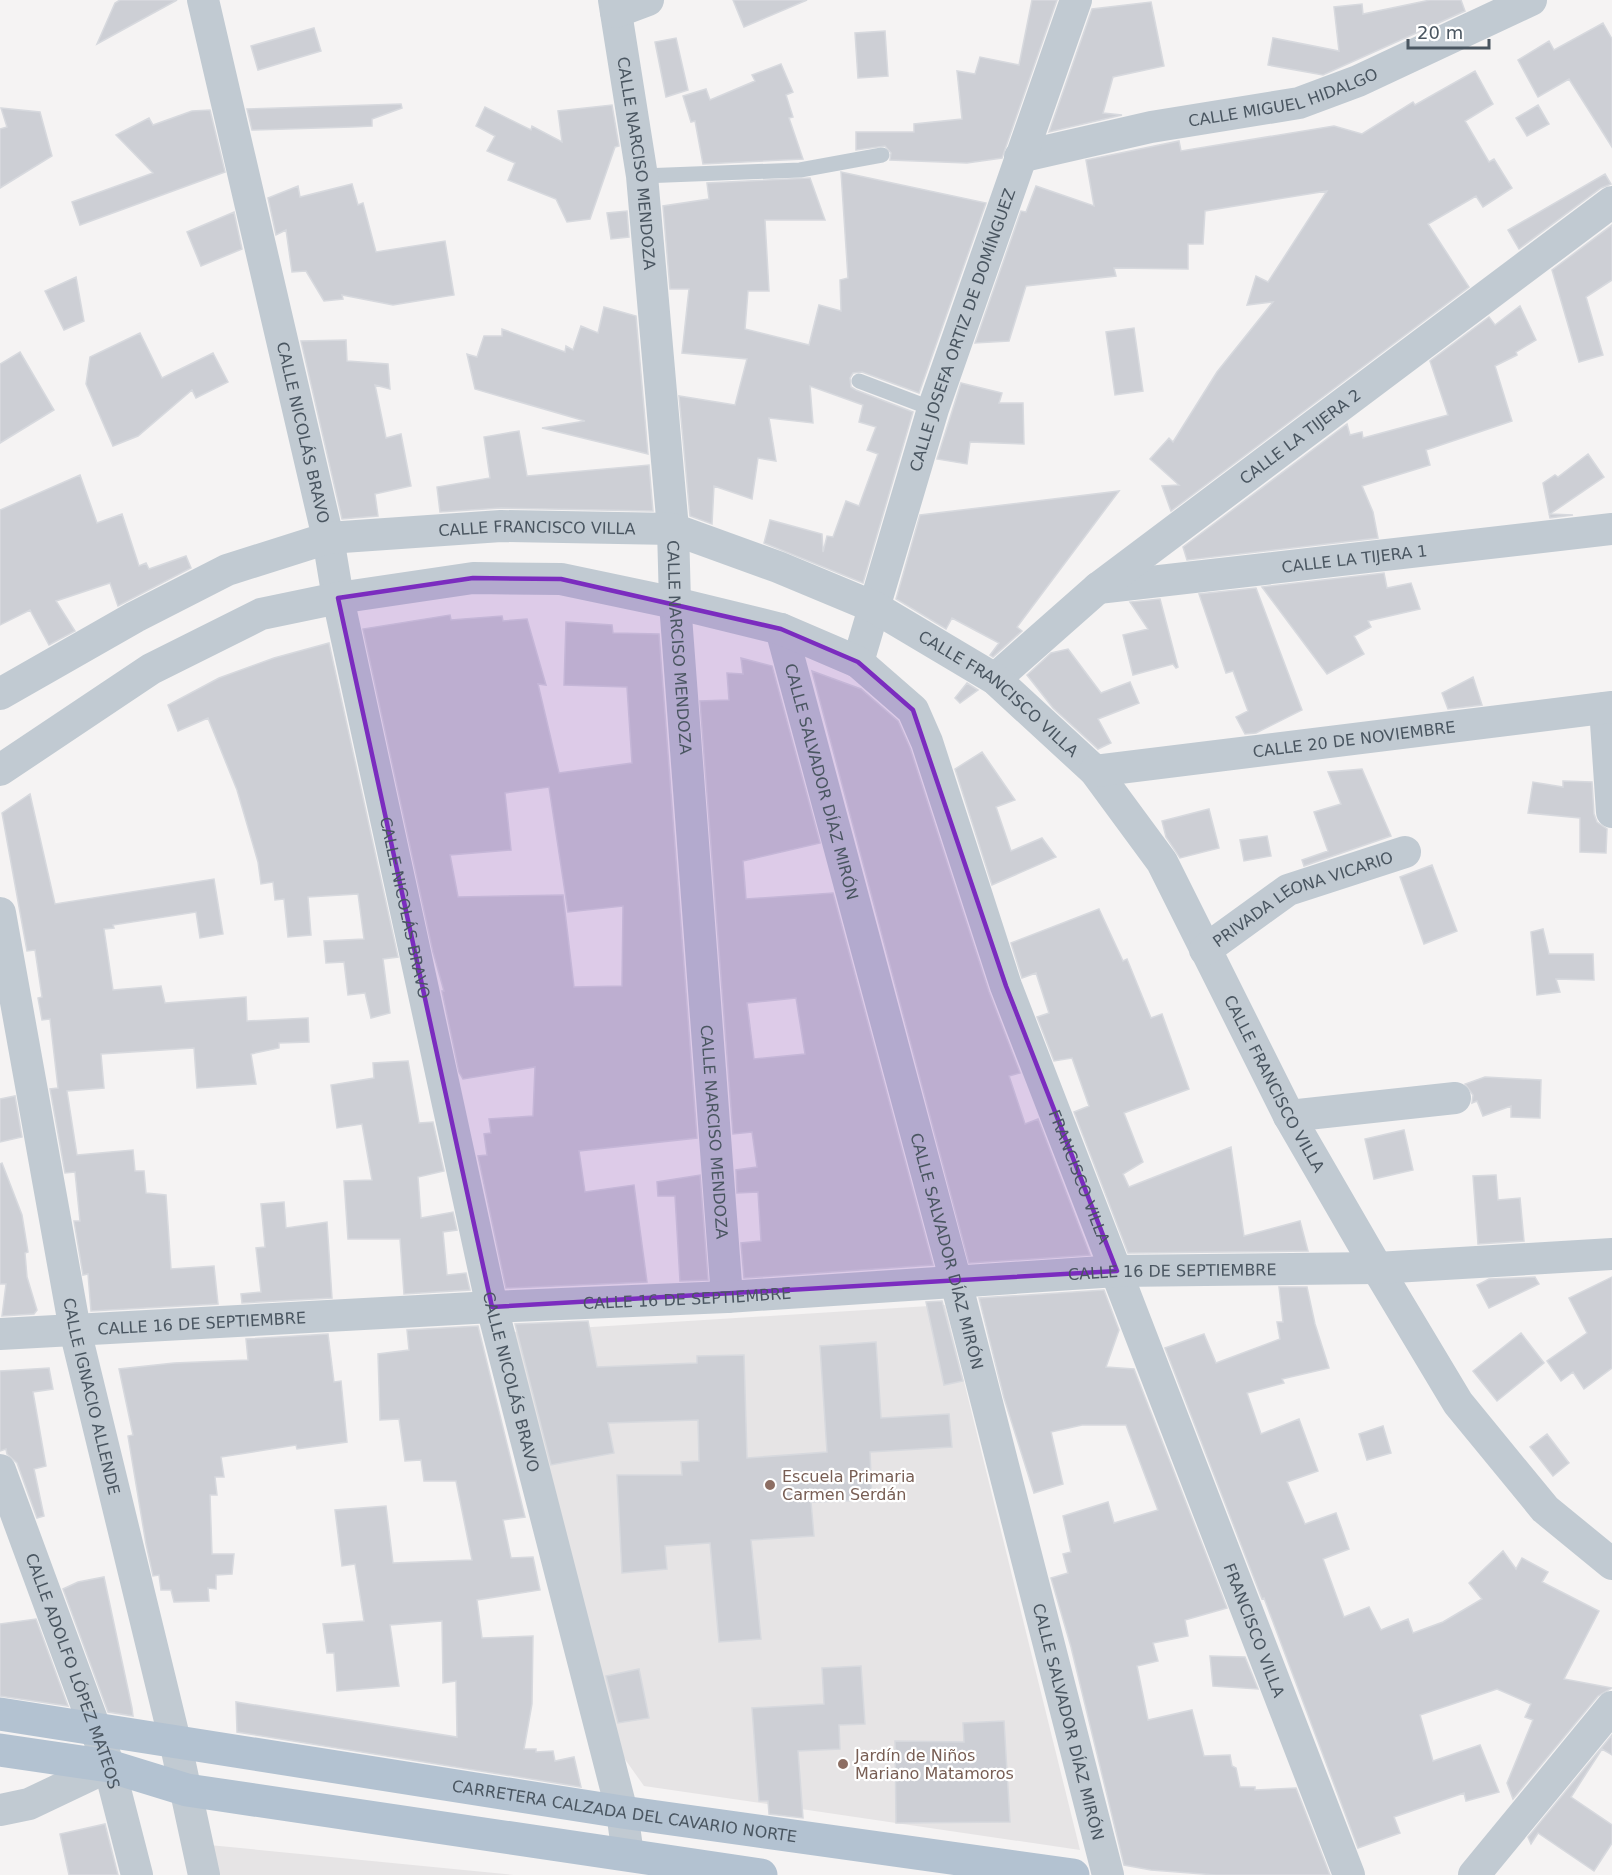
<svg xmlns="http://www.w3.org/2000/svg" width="1612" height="1875" font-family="'DejaVu Sans',sans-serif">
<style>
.education{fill:#e6e4e5}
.building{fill:#cdcfd5;stroke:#d7d9de;stroke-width:1.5;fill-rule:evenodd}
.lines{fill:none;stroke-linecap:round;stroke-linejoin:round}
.service{stroke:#c1cad2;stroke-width:15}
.minor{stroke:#c1cad2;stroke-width:32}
.primary{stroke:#b3c2d1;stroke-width:33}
.marked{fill:#7b2cbf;fill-opacity:0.2;stroke:#7b2cbf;stroke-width:4.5;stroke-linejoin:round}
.education-dot{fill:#8d6e63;stroke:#fff;stroke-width:2}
.labels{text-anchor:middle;stroke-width:4.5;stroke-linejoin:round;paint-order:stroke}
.street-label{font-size:16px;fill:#4a5661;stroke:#fff}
.education-label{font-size:16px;fill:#785e54;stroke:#fff;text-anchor:start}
</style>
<rect width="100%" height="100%" fill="#f5f3f3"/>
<path class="education" d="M 945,1305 L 1080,1850 L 644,1786 L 612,1741 L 512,1332 Z
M 209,1845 L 514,1875 L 215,1875 Z"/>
<path class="building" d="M 120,0 L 177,0 L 97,44 L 115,3 Z
M 733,0 L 807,0 L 744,27 Z
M 1032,0 L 1057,0 L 1002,158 L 967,163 L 890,160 L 891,153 L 885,146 L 856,150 L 856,132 L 914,132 L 914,124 L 962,119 L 957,71 L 975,74 L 980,57 L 1019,65 Z
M 1430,0 L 1461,0 L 1465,11 L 1323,75 L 1268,65 L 1273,38 L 1339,51 L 1334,7 L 1362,4 L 1363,14 Z
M 1151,2 L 1164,66 L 1113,77 L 1103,113 L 1122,115 L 1049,132 L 1092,9 Z
M 1603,23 L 1612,39 L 1612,147 L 1569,79 L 1538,97 L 1518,60 L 1549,41 L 1554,50 Z
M 314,28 L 321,51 L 258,70 L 251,46 Z
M 885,31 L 888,76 L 858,78 L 855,33 Z
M 676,38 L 688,90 L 666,97 L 655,42 Z
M 781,64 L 793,92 L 786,95 L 793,117 L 789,118 L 803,159 L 703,164 L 695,121 L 691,122 L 683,96 L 706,89 L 710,100 L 755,81 L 752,75 Z
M 1475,71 L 1493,104 L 1465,121 L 1489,162 L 1494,159 L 1512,188 L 1483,207 L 1476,196 L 1428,224 L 1469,287 L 1171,511 L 1162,486 L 1179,485 L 1150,459 L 1169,438 L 1173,442 L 1217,372 L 1273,302 L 1247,305 L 1256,276 L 1268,282 L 1327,191 L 1205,211 L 1203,244 L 1188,244 L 1188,269 L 1114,268 L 1116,276 L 1026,286 L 1009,341 L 975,343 L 1021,211 L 1026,212 L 1036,186 L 1094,206 L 1086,160 L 1179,141 L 1181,151 L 1334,126 L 1362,134 L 1413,102 L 1415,105 Z
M 401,104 L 402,108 L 372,119 L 372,126 L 352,127 L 252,130 L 247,109 Z
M 612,105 L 619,146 L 615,147 L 590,219 L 567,222 L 556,199 L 508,180 L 515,163 L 487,151 L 495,136 L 476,126 L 485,107 L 531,130 L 532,126 L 562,142 L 558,111 Z
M 1538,105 L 1549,124 L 1527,136 L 1516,118 Z
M 1,108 L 40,112 L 52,156 L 0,188 L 0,129 L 7,127 Z
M 210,110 L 225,172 L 80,225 L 72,202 L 153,173 L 116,135 L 149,118 L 153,125 L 192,111 Z
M 841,172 L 986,203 L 919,393 L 862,372 L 853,373 L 850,378 L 851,387 L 856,390 L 913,412 L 863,583 L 764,543 L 770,520 L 822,534 L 823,552 L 827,536 L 833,537 L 846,501 L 859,506 L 878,454 L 867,450 L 876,427 L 859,422 L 863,405 L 810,386 L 813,423 L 769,418 L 776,461 L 758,458 L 752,499 L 714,486 L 712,524 L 690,516 L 679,396 L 735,405 L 747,359 L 682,353 L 689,289 L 670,289 L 663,206 L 709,199 L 707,183 L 810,178 L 825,220 L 765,220 L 769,291 L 748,291 L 745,329 L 809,345 L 819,305 L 841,311 L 840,280 L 848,278 Z
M 1605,174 L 1611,184 L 1601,188 L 1519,249 L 1508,230 Z
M 352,184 L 358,205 L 363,203 L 376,252 L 445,241 L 454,295 L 393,305 L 342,295 L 343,299 L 324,301 L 306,271 L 292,272 L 286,230 L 276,235 L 268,198 L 298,186 L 300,197 Z
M 627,211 L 629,237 L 611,239 L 607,213 Z
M 234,212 L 242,249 L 201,266 L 187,232 Z
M 1612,225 L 1612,280 L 1586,297 L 1603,355 L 1579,362 L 1552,270 Z
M 76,277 L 84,321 L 64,330 L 45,291 Z
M 1520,306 L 1536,340 L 1516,352 L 1517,355 L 1495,366 L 1512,421 L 1426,450 L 1430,465 L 1362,486 L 1373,512 L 1378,538 L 1187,560 L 1183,547 L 1347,424 L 1350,435 L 1362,432 L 1363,438 L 1448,415 L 1430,361 L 1489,317 L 1495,325 Z
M 604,307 L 636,316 L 648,454 L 542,428 L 585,421 L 475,389 L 467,354 L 477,357 L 484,336 L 502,336 L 502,329 L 565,352 L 566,346 L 573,350 L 581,326 L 598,333 Z
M 1134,328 L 1143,391 L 1115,395 L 1106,332 Z
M 140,333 L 162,378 L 213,353 L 228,382 L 196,398 L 192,390 L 138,436 L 113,446 L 86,384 L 90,357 Z
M 346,340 L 347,361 L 388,364 L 390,389 L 375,385 L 386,438 L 401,434 L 411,486 L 375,494 L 378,516 L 342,519 L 301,341 Z
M 20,352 L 54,410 L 0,443 L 0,364 Z
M 961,383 L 1002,393 L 999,403 L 1023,403 L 1024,444 L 970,442 L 967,464 L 937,459 Z
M 519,431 L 527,476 L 649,465 L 653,511 L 501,508 L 440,512 L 437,487 L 490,478 L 484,437 Z
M 1588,454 L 1604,477 L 1550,514 L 1573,515 L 1550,518 L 1543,483 L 1555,475 L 1558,477 Z
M 80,475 L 97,523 L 122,514 L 139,566 L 146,563 L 149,569 L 186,556 L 191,568 L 118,606 L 110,583 L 56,601 L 75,631 L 49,645 L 30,610 L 0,625 L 0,510 Z
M 1119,491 L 1017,627 L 1022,631 L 993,657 L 990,655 L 999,643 L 952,618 L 946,629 L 896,599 L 920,515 Z
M 1384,573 L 1387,588 L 1411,583 L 1420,609 L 1368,621 L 1371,627 L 1354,636 L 1364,654 L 1327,674 L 1262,587 Z
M 1256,588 L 1302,710 L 1256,733 L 1245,734 L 1236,717 L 1248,711 L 1233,671 L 1226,673 L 1199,594 Z
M 1160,599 L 1178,667 L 1176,668 L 1173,664 L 1133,675 L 1123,635 L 1148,629 L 1130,602 Z
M 450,615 L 451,620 L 502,616 L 503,621 L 527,619 L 546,685 L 538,684 L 559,773 L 632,763 L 627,687 L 564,685 L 566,622 L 612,625 L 613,633 L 659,634 L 697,1138 L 579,1151 L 585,1192 L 634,1185 L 647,1282 L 506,1288 L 478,1156 L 487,1155 L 484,1134 L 491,1133 L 489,1119 L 533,1116 L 535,1067 L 463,1079 L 459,1072 L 442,991 L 444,991 L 433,952 L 363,629 ZM 549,787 L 568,912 L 623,906 L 622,986 L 574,987 L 563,895 L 458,897 L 450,855 L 511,850 L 505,793 Z
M 329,643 L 398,957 L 383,959 L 390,1013 L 371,1018 L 365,993 L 348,995 L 344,962 L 326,963 L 324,941 L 364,939 L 358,894 L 308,897 L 311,935 L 288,937 L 284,899 L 275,900 L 273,882 L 261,884 L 258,862 L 237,790 L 208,718 L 178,731 L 168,705 L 219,678 L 274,658 Z
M 1068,649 L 1101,693 L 1130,682 L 1139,703 L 1098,719 L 1111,743 L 1098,749 L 1053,708 L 1027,675 L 1051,653 Z
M 741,658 L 772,666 L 820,843 L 743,861 L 746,899 L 833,893 L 933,1265 L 744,1278 L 741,1243 L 761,1241 L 758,1192 L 737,1193 L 736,1170 L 757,1167 L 752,1132 L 733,1134 L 700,701 L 729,700 L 727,673 L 743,674 ZM 796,998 L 805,1054 L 754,1059 L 747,1003 Z
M 812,671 L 861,689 L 898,721 L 910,748 L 989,992 L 1020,1073 L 1009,1076 L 1025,1124 L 1038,1119 L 1090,1255 L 969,1263 Z
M 1473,677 L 1482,705 L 1448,709 L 1442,693 Z
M 967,683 L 978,690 L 960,703 L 955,698 Z
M 982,752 L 1015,800 L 996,807 L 1011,851 L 1042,838 L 1056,857 L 992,885 L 955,769 Z
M 1362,769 L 1391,836 L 1304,866 L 1302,860 L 1328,851 L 1314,812 L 1341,804 L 1328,772 Z
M 1563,781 L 1592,782 L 1594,814 L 1597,822 L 1607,829 L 1606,853 L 1580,852 L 1580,818 L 1528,813 L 1533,782 L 1563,787 Z
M 30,794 L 55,904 L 214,879 L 223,934 L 200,938 L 196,912 L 113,925 L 114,928 L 104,929 L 113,990 L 161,986 L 165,1003 L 246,997 L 247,1021 L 308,1018 L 309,1042 L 279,1043 L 279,1048 L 251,1054 L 256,1084 L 197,1088 L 194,1048 L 101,1054 L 104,1088 L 67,1091 L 77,1155 L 133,1150 L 135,1171 L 144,1171 L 146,1193 L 166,1195 L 171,1269 L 214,1266 L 218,1304 L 91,1311 L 88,1274 L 83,1275 L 74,1221 L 80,1221 L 75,1172 L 65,1173 L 50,1089 L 58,1088 L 50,1019 L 42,1020 L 38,998 L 42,997 L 35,950 L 27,951 L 2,813 Z
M 1209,809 L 1219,848 L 1180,858 L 1166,837 L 1162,821 Z
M 1267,836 L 1271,856 L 1244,861 L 1240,840 Z
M 1432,865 L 1457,931 L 1424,944 L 1400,877 Z
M 1099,909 L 1123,961 L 1127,959 L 1151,1018 L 1162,1014 L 1189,1089 L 1124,1113 L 1143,1162 L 1123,1174 L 1129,1187 L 1231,1147 L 1244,1236 L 1300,1221 L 1308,1251 L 1128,1253 L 1074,1112 L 1089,1106 L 1072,1058 L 1054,1061 L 1037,1017 L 1049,1013 L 1036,973 L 1022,978 L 1011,943 Z
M 1543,929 L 1549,954 L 1593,954 L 1594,980 L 1556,979 L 1560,992 L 1537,995 L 1531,932 Z
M 408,1061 L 419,1123 L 433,1122 L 444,1171 L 418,1177 L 421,1218 L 453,1212 L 457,1230 L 443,1232 L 447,1275 L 466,1273 L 470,1290 L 404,1294 L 400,1239 L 348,1239 L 344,1181 L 372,1180 L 362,1124 L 337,1128 L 331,1085 L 374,1078 L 373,1063 Z
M 1485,1077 L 1541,1080 L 1540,1118 L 1511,1117 L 1511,1106 L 1483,1116 L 1477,1101 L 1472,1103 L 1473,1095 L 1465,1084 Z
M 15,1096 L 22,1137 L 0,1142 L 0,1099 Z
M 1404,1130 L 1413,1170 L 1374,1179 L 1365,1139 Z
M 2,1163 L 22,1215 L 28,1252 L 25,1253 L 27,1277 L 37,1310 L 34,1314 L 2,1316 L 6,1284 L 0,1284 L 0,1164 Z
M 700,1175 L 708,1280 L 680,1281 L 675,1196 L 658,1196 L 657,1182 Z
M 1496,1175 L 1498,1200 L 1520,1198 L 1524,1241 L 1478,1244 L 1473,1176 Z
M 284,1202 L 286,1228 L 327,1222 L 332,1298 L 242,1303 L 241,1294 L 261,1292 L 256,1248 L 265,1247 L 261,1204 Z
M 1535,1277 L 1539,1284 L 1489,1308 L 1477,1285 L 1489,1279 Z
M 1612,1277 L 1612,1368 L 1584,1389 L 1573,1372 L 1561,1381 L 1547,1361 L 1587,1333 L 1569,1298 Z
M 1279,1287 L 1307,1287 L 1315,1324 L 1329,1368 L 1282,1379 L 1284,1383 L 1247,1393 L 1261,1434 L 1299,1419 L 1318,1471 L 1287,1482 L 1305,1524 L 1336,1513 L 1349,1549 L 1323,1559 L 1344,1617 L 1369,1607 L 1381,1630 L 1408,1619 L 1413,1633 L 1443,1622 L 1482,1599 L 1469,1583 L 1503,1551 L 1516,1569 L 1522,1558 L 1548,1572 L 1542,1582 L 1599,1611 L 1564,1679 L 1612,1688 L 1598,1696 L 1513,1799 L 1507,1783 L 1533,1720 L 1525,1717 L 1531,1704 L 1497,1689 L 1420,1715 L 1433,1761 L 1480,1745 L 1499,1792 L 1466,1801 L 1464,1793 L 1394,1817 L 1400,1833 L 1358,1848 L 1264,1598 L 1262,1599 L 1165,1348 L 1204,1334 L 1216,1363 L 1280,1339 L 1277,1322 L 1283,1322 Z
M 1104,1290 L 1119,1330 L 1106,1367 L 1134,1369 L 1227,1608 L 1185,1620 L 1188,1636 L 1153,1643 L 1158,1661 L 1137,1666 L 1148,1720 L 1192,1710 L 1204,1756 L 1230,1755 L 1232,1766 L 1236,1768 L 1240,1787 L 1255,1787 L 1255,1790 L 1296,1788 L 1330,1875 L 1216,1875 L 1151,1870 L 1124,1865 L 1071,1647 L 1051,1578 L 1068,1573 L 1063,1554 L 1071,1552 L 1063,1516 L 1108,1502 L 1114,1523 L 1158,1510 L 1126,1425 L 1082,1425 L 1051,1432 L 1063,1484 L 1034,1493 L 1004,1398 L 979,1298 Z
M 942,1301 L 963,1381 L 944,1385 L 926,1302 Z
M 588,1321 L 597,1367 L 697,1363 L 697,1356 L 744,1355 L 747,1458 L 827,1452 L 820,1346 L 876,1342 L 881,1418 L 949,1414 L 952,1447 L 870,1452 L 872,1500 L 811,1502 L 814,1536 L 751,1540 L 761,1639 L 719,1642 L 710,1543 L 665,1546 L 667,1569 L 622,1573 L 617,1475 L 682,1475 L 681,1462 L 699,1461 L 698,1420 L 608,1423 L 614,1453 L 551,1465 L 515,1324 Z
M 478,1326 L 525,1517 L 503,1520 L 511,1558 L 533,1557 L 540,1590 L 477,1600 L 482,1638 L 533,1636 L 532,1704 L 524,1749 L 536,1749 L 536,1752 L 553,1751 L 555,1761 L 574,1757 L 581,1787 L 237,1732 L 236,1702 L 457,1737 L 456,1681 L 443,1683 L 442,1621 L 390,1625 L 399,1686 L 337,1691 L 334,1653 L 327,1653 L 323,1624 L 364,1621 L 355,1564 L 342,1566 L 335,1510 L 386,1506 L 393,1563 L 472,1560 L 456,1481 L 424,1481 L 421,1460 L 405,1461 L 399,1419 L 380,1420 L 378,1354 L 409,1350 L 407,1330 Z
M 1521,1333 L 1544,1363 L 1497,1401 L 1473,1371 Z
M 328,1334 L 334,1382 L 341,1381 L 347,1442 L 297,1449 L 296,1445 L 221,1457 L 224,1477 L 215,1477 L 217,1495 L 210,1495 L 212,1554 L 234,1554 L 232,1574 L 216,1575 L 216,1589 L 208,1588 L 209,1601 L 174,1602 L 171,1590 L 161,1590 L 159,1575 L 153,1576 L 146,1544 L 128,1436 L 133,1435 L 119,1369 L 174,1363 L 248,1360 L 246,1339 Z
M 49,1368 L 53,1389 L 33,1392 L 46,1466 L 34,1469 L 44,1516 L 37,1518 L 17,1463 L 7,1454 L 6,1449 L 0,1451 L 0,1371 Z
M 1383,1426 L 1391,1453 L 1367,1460 L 1359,1434 Z
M 1547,1434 L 1569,1463 L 1553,1476 L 1530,1447 Z
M 104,1577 L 132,1708 L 133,1716 L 108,1712 L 63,1589 L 78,1582 Z
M 36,1619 L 68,1706 L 0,1696 L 0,1624 Z
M 1210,1656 L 1245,1657 L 1258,1689 L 1213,1686 Z
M 861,1666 L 865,1724 L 839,1725 L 840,1749 L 798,1751 L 803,1818 L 769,1814 L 768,1801 L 759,1801 L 752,1708 L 824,1704 L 822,1668 Z
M 639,1669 L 649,1718 L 618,1723 L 606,1676 Z
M 1004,1721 L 1010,1822 L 896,1823 L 895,1741 L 964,1742 L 963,1723 Z
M 1612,1735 L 1612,1755 L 1602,1749 L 1571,1797 L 1612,1825 L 1612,1843 L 1594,1871 L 1538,1833 L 1531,1844 L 1528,1837 Z
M 105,1824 L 118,1875 L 69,1875 L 60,1834 Z"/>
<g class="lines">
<path class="service" d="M 642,176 L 800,170 L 882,155
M 859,381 L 933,409"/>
<g class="minor">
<path id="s1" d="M 203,0 L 328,538 L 338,598 L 492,1307 L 622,1812 L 628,1855"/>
<path id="s2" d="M 614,0 L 642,176 L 673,529 L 675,603 L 727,1297"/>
<path d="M 616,12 L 648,0"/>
<path id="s3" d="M 1020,157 L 1151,127 L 1299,103 L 1358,81 L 1531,0"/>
<path id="s4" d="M 1098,588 L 1612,529"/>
<path id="s5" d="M 781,629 L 956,1282 L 1108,1875"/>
<path id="s6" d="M 858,662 L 933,409 L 1076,0"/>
<path id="s7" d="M 995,679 L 1098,588 L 1612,202"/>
<path id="s8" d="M 0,694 L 135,617 L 227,570 L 328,538 L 501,526 L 673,529 L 778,567 L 874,607 L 995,679 L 1095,771 L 1162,862 L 1289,1116 L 1377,1268 L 1458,1403 L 1545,1509 L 1612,1564"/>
<path d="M 1605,708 L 1612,812"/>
<path id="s9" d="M 0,770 L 151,669 L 261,614 L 338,598 L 473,578 L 561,579 L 675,603 L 781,629 L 858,662 L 913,710 L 927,742 L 1006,986 L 1349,1875"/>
<path id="s10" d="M 1095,771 L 1612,707"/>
<path id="s11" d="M 0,913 L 75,1330 L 175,1741 L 204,1875"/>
<path id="s12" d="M 1205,950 L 1288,890 L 1405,852"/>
<path d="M 1289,1116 L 1455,1098"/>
<path id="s13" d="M 0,1334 L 492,1307 L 727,1297 L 1117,1271 L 1377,1268 L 1612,1254"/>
<path id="s14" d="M 0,1470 L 109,1766 L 137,1875"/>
<path d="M 0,1810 L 29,1804 L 109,1766"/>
<path d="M 1474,1875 L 1612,1707"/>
</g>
<g class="primary">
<path id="s15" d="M 0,1714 L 622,1812 L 1073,1875"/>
<path d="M 0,1750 L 109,1766 L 187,1790 L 761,1875"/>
</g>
</g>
<path class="marked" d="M 473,578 L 561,579 L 781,629 L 858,662 L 913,710 L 1006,986 L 1117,1271 L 492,1307 L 338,598 Z"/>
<g class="education-dot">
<circle cx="770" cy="1485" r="6"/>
<circle cx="843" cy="1764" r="6"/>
</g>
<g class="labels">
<g class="street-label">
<text dy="6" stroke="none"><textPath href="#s3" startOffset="270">CALLE MIGUEL HIDALGO</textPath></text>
<text dy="6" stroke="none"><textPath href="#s2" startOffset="165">CALLE NARCISO MENDOZA</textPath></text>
<text dy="6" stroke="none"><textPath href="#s6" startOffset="348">CALLE JOSEFA ORTIZ DE DOMÍNGUEZ</textPath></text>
<text dy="6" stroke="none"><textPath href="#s1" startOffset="444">CALLE NICOLÁS BRAVO</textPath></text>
<text dy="6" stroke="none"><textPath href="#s7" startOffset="390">CALLE LA TIJERA 2</textPath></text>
<text dy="6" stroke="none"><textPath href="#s8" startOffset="574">CALLE FRANCISCO VILLA</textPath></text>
<text dy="6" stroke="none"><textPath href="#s4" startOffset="258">CALLE LA TIJERA 1</textPath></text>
<text dy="6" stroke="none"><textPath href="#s2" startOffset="651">CALLE NARCISO MENDOZA</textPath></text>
<text dy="6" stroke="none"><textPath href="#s8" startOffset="1078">CALLE FRANCISCO VILLA</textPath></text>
<text dy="6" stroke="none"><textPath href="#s10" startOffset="261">CALLE 20 DE NOVIEMBRE</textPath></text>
<text dy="6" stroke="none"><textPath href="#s5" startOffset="158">CALLE SALVADOR DÍAZ MIRÓN</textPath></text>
<text dy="6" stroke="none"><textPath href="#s12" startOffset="112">PRIVADA LEONA VICARIO</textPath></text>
<text dy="6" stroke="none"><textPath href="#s1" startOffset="930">CALLE NICOLÁS BRAVO</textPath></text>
<text dy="6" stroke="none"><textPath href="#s8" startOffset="1564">CALLE FRANCISCO VILLA</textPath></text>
<text dy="6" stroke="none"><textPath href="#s2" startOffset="1137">CALLE NARCISO MENDOZA</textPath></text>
<text dy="6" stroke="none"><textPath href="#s9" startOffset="1486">FRANCISCO VILLA</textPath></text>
<text dy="6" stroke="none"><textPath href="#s5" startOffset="644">CALLE SALVADOR DÍAZ MIRÓN</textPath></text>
<text dy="6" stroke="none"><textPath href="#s13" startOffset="1174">CALLE 16 DE SEPTIEMBRE</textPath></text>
<text dy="6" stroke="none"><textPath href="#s13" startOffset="688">CALLE 16 DE SEPTIEMBRE</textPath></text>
<text dy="6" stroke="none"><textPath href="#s13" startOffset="202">CALLE 16 DE SEPTIEMBRE</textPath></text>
<text dy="6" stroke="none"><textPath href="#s1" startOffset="1416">CALLE NICOLÁS BRAVO</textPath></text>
<text dy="6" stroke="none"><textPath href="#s11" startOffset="492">CALLE IGNACIO ALLENDE</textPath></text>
<text dy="6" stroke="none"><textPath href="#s9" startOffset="1972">FRANCISCO VILLA</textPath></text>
<text dy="6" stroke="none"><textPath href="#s14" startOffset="214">CALLE ADOLFO LÓPEZ MATEOS</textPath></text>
<text dy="6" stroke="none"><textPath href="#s5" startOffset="1130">CALLE SALVADOR DÍAZ MIRÓN</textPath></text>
<text dy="6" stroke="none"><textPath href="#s15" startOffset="632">CARRETERA CALZADA DEL CAVARIO NORTE</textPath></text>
</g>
<g class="education-label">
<text x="782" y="1482">Escuela Primaria<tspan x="782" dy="18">Carmen Serdán</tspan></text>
<text x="855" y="1761">Jardín de Niños<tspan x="855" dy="18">Mariano Matamoros</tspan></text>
</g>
</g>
<path d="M1408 39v9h81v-9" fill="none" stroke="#4a5661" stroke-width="3"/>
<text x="1417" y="39" font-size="18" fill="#4a5661" stroke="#ffffff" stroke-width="4.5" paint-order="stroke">20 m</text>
</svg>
